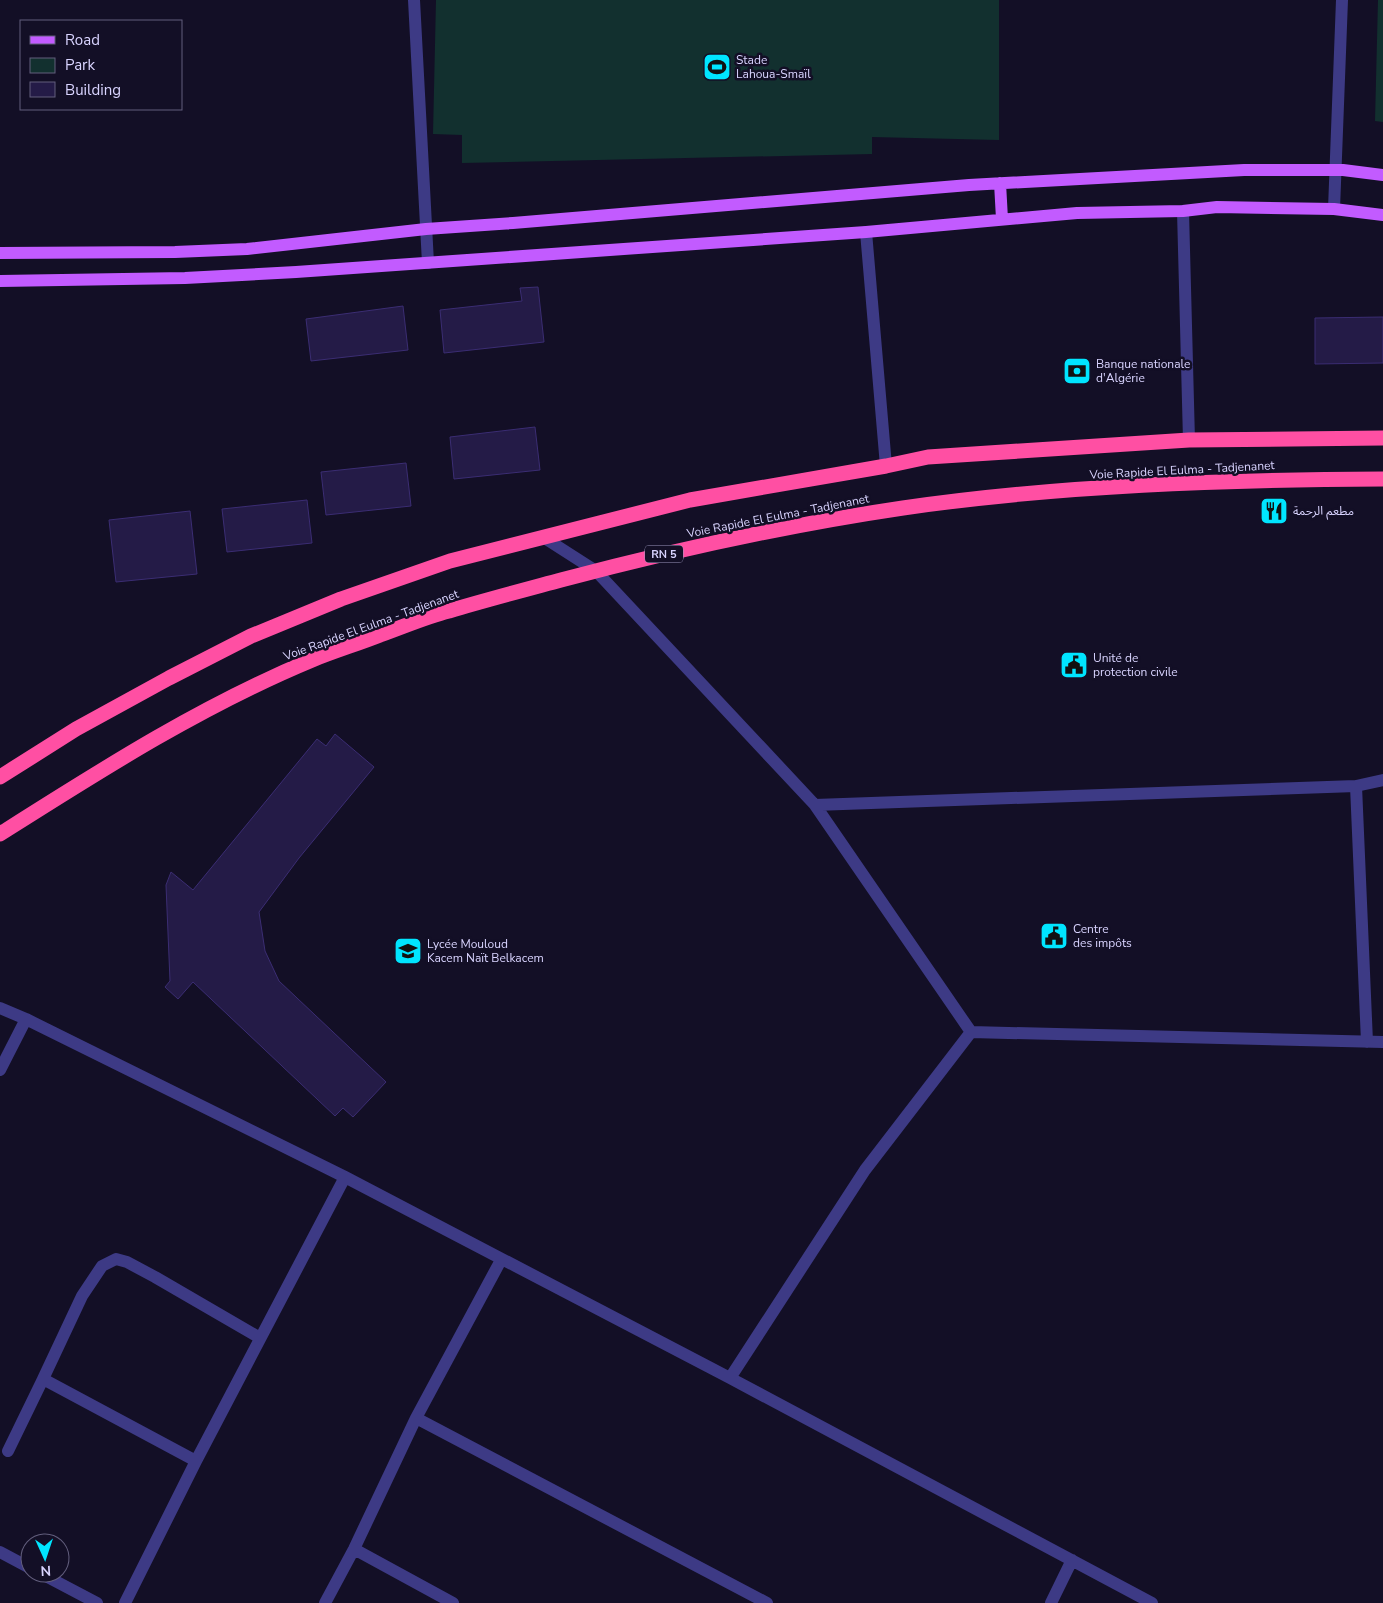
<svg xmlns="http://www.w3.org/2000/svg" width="1383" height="1603" font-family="'Nunito Sans','Noto Sans Arabic',sans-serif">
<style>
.green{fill:#12302f}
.building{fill:#241b47;stroke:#3b2d73}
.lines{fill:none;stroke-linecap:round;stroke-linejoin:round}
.minor{stroke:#3d3a85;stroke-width:12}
.major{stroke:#c25bff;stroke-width:12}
.highway{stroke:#ff4fa3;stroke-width:15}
.labels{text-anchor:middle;stroke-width:5;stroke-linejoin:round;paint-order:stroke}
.shield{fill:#130f26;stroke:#9e99be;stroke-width:1}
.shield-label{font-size:11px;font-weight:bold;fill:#d9d4ff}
.poi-label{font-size:12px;fill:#d9d4ff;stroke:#130f26;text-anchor:start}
.street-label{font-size:12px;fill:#d9d4ff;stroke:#130f26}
</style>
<rect width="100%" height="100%" fill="#130f26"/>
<path class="green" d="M 436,0 L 999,0 L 999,140 L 872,137 L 872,154 L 462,163 L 462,135 L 433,134 Z
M 1378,0 L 1383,0 L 1383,122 L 1375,121 Z"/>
<path class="building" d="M 538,287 L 544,342 L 444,353 L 440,310 L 522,301 L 520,288 Z
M 403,306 L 408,350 L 311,361 L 306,319 Z
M 1383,317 L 1383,363 L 1315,364 L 1315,318 Z
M 535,427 L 540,470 L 454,479 L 450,437 Z
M 406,463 L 411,506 L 326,515 L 321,472 Z
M 307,500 L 312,543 L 227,552 L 222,509 Z
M 190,511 L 197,574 L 116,582 L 109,520 Z
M 335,734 L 374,767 L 299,858 L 259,912 L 265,951 L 279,981 L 386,1082 L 353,1117 L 343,1108 L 335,1116 L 193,982 L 178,999 L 165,987 L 170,981 L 166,885 L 171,872 L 193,890 L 317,739 L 326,746 Z"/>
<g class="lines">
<path class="minor" d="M 414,0 L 428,263
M 1334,209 L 1342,0
M 1183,211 L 1189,440
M 866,232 L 886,466
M 543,537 L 596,571 L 815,805 L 971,1032
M 1356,786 L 1367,1042
M 815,805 L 1356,786 L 1383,780
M 0,1008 L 26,1019 L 345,1177 L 730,1378 L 1152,1603
M 0,1070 L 26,1019
M 730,1378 L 865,1170 L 971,1032 L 1383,1042
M 43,1379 L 82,1296 L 102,1266 L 116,1259 L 127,1262 L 155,1277 L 260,1338
M 416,1418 L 767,1603
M 8,1451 L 43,1379 L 196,1461
M 354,1549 L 453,1603
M 0,1552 L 30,1568
M 40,1573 L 97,1603
M 125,1603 L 196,1461 L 345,1177
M 325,1603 L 354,1549 L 416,1418 L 501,1260
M 1051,1603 L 1072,1560"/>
<path class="major" d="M 1000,183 L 1002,219
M 0,253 L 175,252 L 247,249 L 426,229 L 513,223 L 969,185 L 1244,170 L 1343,170 L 1383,175
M 0,281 L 185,278 L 296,272 L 866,232 L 1077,213 L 1183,211 L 1217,207 L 1334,209 L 1383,215"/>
<path class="highway" d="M 0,777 L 76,729 L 169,678 L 251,636 L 341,599 L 450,561 L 690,500 L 886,466 L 928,457 L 1189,440 L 1383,438
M 0,834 C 101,770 201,706 312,660 C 334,651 357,644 380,635 C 403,627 425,617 449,611 C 486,600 524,590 561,580 C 674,550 788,525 903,508 C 1062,485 1223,480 1383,479"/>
</g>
<defs>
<symbol id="stadium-square" viewBox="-11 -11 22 22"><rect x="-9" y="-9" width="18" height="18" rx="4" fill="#00e5ff" stroke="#130f26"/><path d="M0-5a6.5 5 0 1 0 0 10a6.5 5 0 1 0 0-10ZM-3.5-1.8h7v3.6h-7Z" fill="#111"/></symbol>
<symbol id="bank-square" viewBox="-11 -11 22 22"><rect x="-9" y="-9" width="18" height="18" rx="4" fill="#00e5ff" stroke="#130f26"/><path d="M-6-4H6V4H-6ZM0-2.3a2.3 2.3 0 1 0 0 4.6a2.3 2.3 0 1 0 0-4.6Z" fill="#111"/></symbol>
<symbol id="restaurant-square" viewBox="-11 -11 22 22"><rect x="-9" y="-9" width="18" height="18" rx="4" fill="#00e5ff" stroke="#130f26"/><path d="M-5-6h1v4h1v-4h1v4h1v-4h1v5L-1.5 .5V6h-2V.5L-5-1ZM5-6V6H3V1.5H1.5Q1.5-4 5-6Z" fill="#111"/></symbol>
<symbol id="civic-square" viewBox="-11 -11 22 22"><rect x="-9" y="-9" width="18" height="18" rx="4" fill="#00e5ff" stroke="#130f26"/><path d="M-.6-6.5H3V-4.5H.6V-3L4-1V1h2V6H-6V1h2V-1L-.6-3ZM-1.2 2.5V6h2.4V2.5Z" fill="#111"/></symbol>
<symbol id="school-square" viewBox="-11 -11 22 22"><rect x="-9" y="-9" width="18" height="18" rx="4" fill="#00e5ff" stroke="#130f26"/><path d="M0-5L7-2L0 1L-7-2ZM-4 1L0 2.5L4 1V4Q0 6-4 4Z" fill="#111"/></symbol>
</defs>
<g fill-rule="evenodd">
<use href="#stadium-square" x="701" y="51" width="32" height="32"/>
<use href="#bank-square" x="1061" y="355" width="32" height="32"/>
<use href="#restaurant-square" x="1258" y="495" width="32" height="32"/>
<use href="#civic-square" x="1058" y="649" width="32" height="32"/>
<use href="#civic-square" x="1038" y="920" width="32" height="32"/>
<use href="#school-square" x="392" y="935" width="32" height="32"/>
</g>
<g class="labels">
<rect class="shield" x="645" y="545.5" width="38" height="17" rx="4"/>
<g class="shield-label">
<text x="664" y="558">RN 5</text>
</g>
<g class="poi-label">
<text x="736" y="64">Stade<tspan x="736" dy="14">Lahoua-Smaïl</tspan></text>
<text x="1096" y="368">Banque nationale<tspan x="1096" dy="14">d'Algérie</tspan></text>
<text x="1293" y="515">مطعم الرحمة</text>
<text x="1093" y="662">Unité de<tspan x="1093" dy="14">protection civile</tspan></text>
<text x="1073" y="933">Centre<tspan x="1073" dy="14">des impôts</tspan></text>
<text x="427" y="948">Lycée Mouloud<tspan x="427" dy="14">Kacem Naït Belkacem</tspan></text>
</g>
<g class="street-label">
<text transform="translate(1182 470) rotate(-3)" y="4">Voie Rapide El Eulma - Tadjenanet</text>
<text transform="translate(778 516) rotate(-11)" y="4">Voie Rapide El Eulma - Tadjenanet</text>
<text transform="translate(371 625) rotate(-20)" y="4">Voie Rapide El Eulma - Tadjenanet</text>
</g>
</g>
<rect x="20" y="20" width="162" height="90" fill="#130f26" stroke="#625e7d"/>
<rect x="30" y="36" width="25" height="8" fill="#c25bff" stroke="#625e7d"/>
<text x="65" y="45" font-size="15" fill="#d9d4ff">Road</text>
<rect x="30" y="58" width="25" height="15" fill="#12302f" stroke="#625e7d"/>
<text x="65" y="70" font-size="15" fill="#d9d4ff">Park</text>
<rect x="30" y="82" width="25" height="15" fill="#241b47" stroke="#625e7d"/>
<text x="65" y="95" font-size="15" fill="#d9d4ff">Building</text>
<g transform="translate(45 1558) rotate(177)"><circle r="24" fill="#130f26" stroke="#625e7d"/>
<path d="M0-4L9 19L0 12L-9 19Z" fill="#00e5ff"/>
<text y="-8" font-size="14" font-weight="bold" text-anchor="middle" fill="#d9d4ff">N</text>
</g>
</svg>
